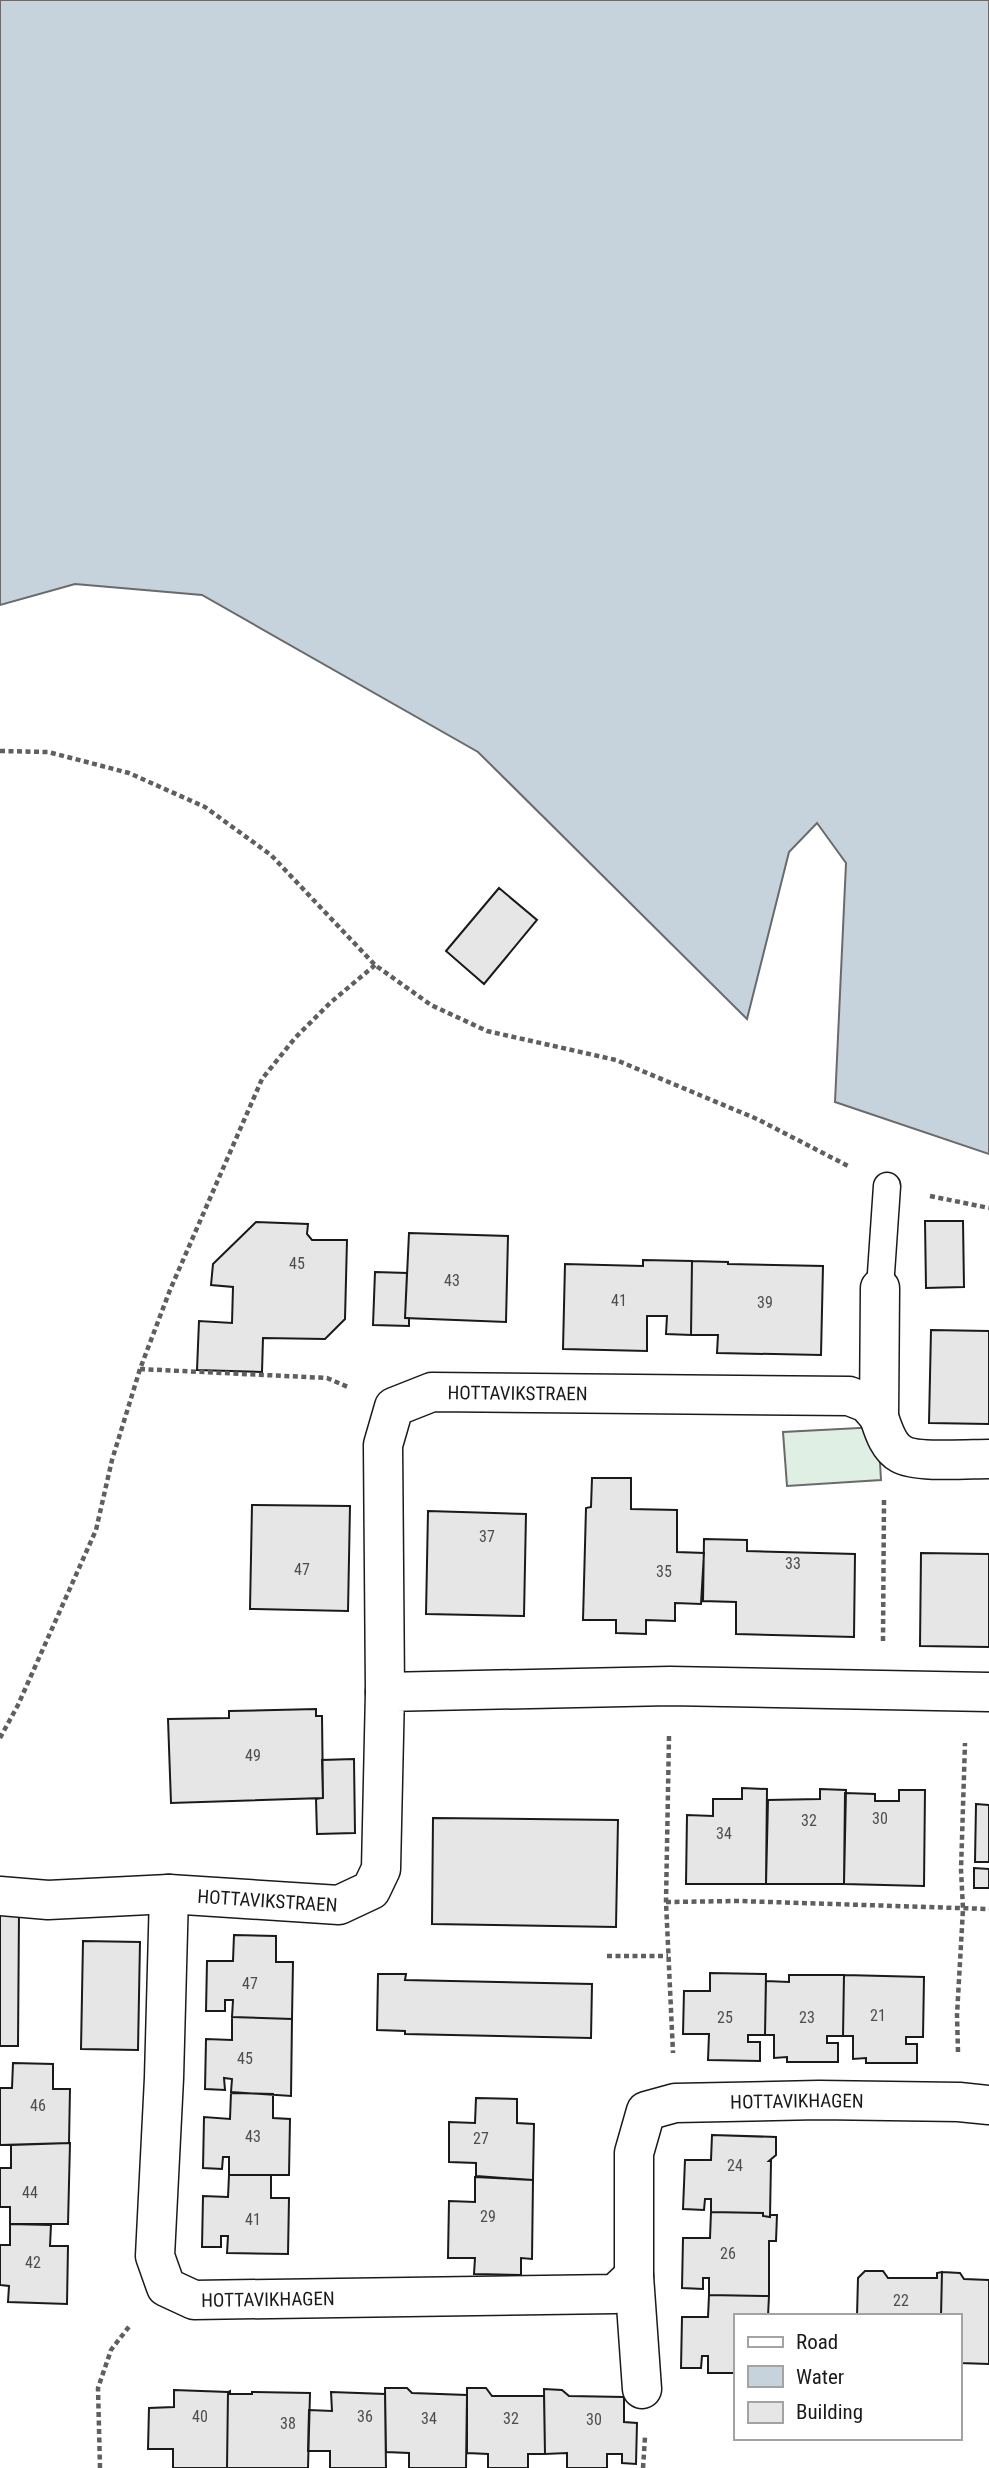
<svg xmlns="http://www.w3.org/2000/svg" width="989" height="2468" font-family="'Roboto Condensed',sans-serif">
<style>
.green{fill:#e0efe3;stroke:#6a6a6a;stroke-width:2}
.water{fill:#c6d2dc;stroke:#6a6a6a;stroke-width:2}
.building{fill:#e6e6e6;stroke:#1a1a1a;stroke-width:2}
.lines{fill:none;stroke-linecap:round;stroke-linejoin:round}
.service-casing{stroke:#1a1a1a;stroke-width:29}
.minor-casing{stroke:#1a1a1a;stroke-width:41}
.path{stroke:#5f5f5f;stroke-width:4.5;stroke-dasharray:5 3.5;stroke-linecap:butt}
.service{stroke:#fff;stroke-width:26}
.minor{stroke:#fff;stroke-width:38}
.labels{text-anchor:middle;stroke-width:5;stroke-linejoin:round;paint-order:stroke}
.number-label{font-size:16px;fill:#4d4d4d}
.street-label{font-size:19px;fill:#1a1a1a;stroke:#fff}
</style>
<rect width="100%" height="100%" fill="#fff"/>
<path class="green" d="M 878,1427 L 881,1480 L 787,1486 L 783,1432 Z"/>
<path class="water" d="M 0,0 L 989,0 L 989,1154 L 835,1102 L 846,863 L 817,823 L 789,852 L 747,1019 L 478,752 L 202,595 L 75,584 L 0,605 Z"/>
<path class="building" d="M 499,888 L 537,920 L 484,984 L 446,951 Z
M 925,1221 L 963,1221 L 964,1287 L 926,1288 Z
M 256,1222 L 308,1224 L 307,1234 L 312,1240 L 347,1240 L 345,1319 L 325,1339 L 263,1338 L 262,1372 L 197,1370 L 199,1321 L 232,1323 L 233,1287 L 211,1285 L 213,1264 Z
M 409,1233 L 508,1236 L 506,1322 L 405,1318 Z
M 643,1260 L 692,1261 L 691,1335 L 666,1334 L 667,1316 L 647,1316 L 647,1351 L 563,1349 L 565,1264 L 643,1266 Z
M 692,1261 L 728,1262 L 728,1264 L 823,1266 L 821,1355 L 717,1353 L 718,1335 L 691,1335 Z
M 375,1272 L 407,1273 L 405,1318 L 409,1318 L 409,1326 L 373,1325 Z
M 931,1330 L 989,1331 L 989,1424 L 929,1423 Z
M 592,1478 L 631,1478 L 631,1509 L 677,1510 L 677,1552 L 704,1553 L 701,1604 L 675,1603 L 675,1621 L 646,1620 L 646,1634 L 616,1633 L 616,1620 L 583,1620 L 586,1508 L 591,1507 Z
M 252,1505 L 350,1506 L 348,1611 L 250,1609 Z
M 428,1511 L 526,1514 L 524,1616 L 426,1614 Z
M 704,1539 L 747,1540 L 747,1551 L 855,1554 L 854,1637 L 736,1634 L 736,1602 L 703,1601 Z
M 921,1553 L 989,1554 L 989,1647 L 920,1646 Z
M 316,1709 L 316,1716 L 322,1716 L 323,1798 L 171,1803 L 168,1719 L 229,1718 L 229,1711 Z
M 354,1759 L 355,1833 L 317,1834 L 316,1799 L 323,1798 L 322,1760 Z
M 742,1788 L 767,1789 L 766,1884 L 686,1884 L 687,1815 L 713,1816 L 713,1799 L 742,1799 Z
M 820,1789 L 846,1790 L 844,1884 L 766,1884 L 768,1800 L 820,1799 Z
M 899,1790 L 925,1790 L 924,1886 L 844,1884 L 845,1793 L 875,1794 L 875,1801 L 899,1801 Z
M 976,1804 L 989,1805 L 989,1862 L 975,1862 Z
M 433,1818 L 618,1820 L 616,1927 L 432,1924 Z
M 974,1868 L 989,1869 L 989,1888 L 974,1888 Z
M 0,1913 L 19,1913 L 18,2046 L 0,2046 Z
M 234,1935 L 276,1936 L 276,1962 L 293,1962 L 292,2019 L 232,2017 L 233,2000 L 225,2000 L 225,2011 L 206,2011 L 207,1961 L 233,1961 Z
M 83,1941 L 140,1942 L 138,2050 L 81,2049 Z
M 710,1973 L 766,1974 L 765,2035 L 748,2035 L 748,2042 L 760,2042 L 760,2061 L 708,2060 L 709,2034 L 683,2034 L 684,1991 L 710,1991 Z
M 378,1974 L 406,1974 L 405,1980 L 592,1984 L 591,2038 L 405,2034 L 405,2031 L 377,2030 Z
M 789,1975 L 844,1975 L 843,2036 L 827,2036 L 827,2043 L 838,2043 L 838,2062 L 787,2062 L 787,2057 L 774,2058 L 774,2035 L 765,2035 L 766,1981 L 789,1982 Z
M 844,1975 L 924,1977 L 923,2037 L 906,2037 L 906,2044 L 917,2044 L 917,2063 L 866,2063 L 866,2058 L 853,2059 L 853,2036 L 843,2036 Z
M 232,2017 L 292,2019 L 291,2096 L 231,2092 L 232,2079 L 224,2078 L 225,2090 L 205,2089 L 206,2039 L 232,2040 Z
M 13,2063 L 53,2064 L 53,2089 L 70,2089 L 69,2143 L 0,2145 L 0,2088 L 12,2088 Z
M 231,2093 L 273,2094 L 273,2118 L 290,2119 L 289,2175 L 229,2175 L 229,2157 L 223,2157 L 222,2169 L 203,2168 L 204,2117 L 230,2119 Z
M 476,2098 L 517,2099 L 517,2123 L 534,2124 L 533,2180 L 476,2176 L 476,2163 L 449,2162 L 449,2122 L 475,2123 Z
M 712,2135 L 776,2137 L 776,2155 L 769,2161 L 771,2161 L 770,2217 L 763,2216 L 763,2213 L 711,2212 L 711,2199 L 705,2199 L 704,2210 L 683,2209 L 685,2160 L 711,2160 Z
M 70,2143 L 68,2224 L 10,2224 L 10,2207 L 0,2207 L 0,2168 L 11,2168 L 11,2145 Z
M 229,2175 L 271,2175 L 271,2198 L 289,2198 L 288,2254 L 227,2253 L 228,2236 L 221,2236 L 221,2247 L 202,2247 L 203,2196 L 228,2197 Z
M 475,2177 L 533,2180 L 532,2259 L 521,2258 L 521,2275 L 474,2274 L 475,2258 L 448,2258 L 449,2201 L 475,2202 Z
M 711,2212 L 763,2213 L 763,2216 L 770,2217 L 770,2215 L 777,2215 L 776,2241 L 769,2241 L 769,2296 L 709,2295 L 709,2278 L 703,2278 L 703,2289 L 682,2288 L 683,2238 L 710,2238 Z
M 10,2224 L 51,2225 L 50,2246 L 68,2246 L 67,2304 L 8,2302 L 9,2286 L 0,2285 L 0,2245 L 10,2245 Z
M 865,2271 L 883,2271 L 888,2278 L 937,2278 L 937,2273 L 942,2272 L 941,2316 L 857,2316 L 858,2278 Z
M 942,2272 L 960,2273 L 964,2279 L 989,2280 L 989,2364 L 960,2363 L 959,2316 L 941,2316 Z
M 709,2295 L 769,2296 L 768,2316 L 735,2316 L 735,2373 L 708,2373 L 708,2356 L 702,2356 L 701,2368 L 681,2368 L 682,2317 L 708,2317 Z
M 385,2388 L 407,2388 L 412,2393 L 467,2395 L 466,2468 L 409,2468 L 409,2453 L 386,2452 Z
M 467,2388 L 486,2388 L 492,2396 L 544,2396 L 545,2454 L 528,2454 L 528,2468 L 488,2468 L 488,2454 L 467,2453 Z
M 544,2389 L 562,2390 L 569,2396 L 624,2397 L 624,2422 L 637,2423 L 636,2464 L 622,2463 L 622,2454 L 607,2454 L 607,2468 L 567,2468 L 567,2453 L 545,2454 Z
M 174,2390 L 228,2392 L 227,2468 L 173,2468 L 173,2449 L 148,2449 L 149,2408 L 174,2407 Z
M 230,2391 L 230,2394 L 252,2394 L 252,2392 L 310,2393 L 308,2468 L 227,2468 L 228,2392 Z
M 331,2392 L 385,2394 L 386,2468 L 330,2468 L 330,2451 L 308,2451 L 309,2410 L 332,2411 Z"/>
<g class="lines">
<defs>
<path id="service" d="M 880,1288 L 887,1186"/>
<g id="minor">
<path d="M 880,1288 L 879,1417 C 883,1429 888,1447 901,1454 C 916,1463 969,1459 989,1459"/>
<path id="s1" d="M 385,1692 L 383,1445 L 394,1407 L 432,1392 L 849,1396 L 867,1403 L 879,1417"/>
<path id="s2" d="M 169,1894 L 164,2078 L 155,2256 L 166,2287 L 194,2300 L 615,2294 L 634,2276"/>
<path id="s3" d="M 0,1896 L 48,1900 L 169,1894 L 339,1905 L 371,1890 L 381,1869 L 385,1692 L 670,1686 L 989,1692"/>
<path id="s4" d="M 642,2389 L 634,2276 L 634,2153 L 646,2111 L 675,2103 L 819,2100 L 959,2102 L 989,2105"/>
</g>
</defs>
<use href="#service" class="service-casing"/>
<use href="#minor" class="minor-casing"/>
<path class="path" d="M 0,751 L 48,752 L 129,773 L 205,807 L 271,855 L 375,965 L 431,1005 L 487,1031 L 616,1060 L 757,1119 L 850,1167
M 930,1196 L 989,1208
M 140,1369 L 327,1378 L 348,1387
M 883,1641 L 884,1500
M 669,1736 L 666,1902 L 673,2053
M 0,1738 L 18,1705 L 96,1530 L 112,1460 L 140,1369 L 170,1290 L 262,1079 L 295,1038 L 330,1003 L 375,965
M 666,1902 L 739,1901 L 989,1909
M 607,1956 L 668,1956
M 958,2052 L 957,2015 L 963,1909 L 961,1870 L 965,1743
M 100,2468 L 98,2388 L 111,2350 L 131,2324
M 643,2468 L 645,2437"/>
<use href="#service" class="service"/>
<use href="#minor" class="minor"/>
</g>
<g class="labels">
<g class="number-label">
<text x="297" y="1269">45</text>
<text x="452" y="1286">43</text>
<text x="619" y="1306">41</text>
<text x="765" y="1308">39</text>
<text x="487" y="1542">37</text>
<text x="793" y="1569">33</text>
<text x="302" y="1575">47</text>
<text x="664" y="1577">35</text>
<text x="253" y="1761">49</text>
<text x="880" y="1824">30</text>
<text x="809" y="1826">32</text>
<text x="724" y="1839">34</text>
<text x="250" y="1989">47</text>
<text x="878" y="2021">21</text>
<text x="725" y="2023">25</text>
<text x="807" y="2023">23</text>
<text x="245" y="2064">45</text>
<text x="38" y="2111">46</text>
<text x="253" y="2142">43</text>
<text x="481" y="2144">27</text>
<text x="735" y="2171">24</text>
<text x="30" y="2198">44</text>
<text x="488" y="2222">29</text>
<text x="253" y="2225">41</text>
<text x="728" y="2259">26</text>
<text x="33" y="2268">42</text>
<text x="901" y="2306">22</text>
<text x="200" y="2422">40</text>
<text x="365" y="2422">36</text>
<text x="429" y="2424">34</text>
<text x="511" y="2424">32</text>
<text x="594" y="2425">30</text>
<text x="288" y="2429">38</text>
</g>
<g class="street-label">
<text dy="7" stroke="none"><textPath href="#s1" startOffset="413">HOTTAVIKSTRAEN</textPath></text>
<text dy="7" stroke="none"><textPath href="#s3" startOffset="268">HOTTAVIKSTRAEN</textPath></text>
<text dy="7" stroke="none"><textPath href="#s4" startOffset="432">HOTTAVIKHAGEN</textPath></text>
<text dy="7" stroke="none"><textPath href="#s2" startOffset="500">HOTTAVIKHAGEN</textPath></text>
</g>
</g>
<rect x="734" y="2314" width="228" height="126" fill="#ffffff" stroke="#a3a3a3" stroke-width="2"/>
<rect x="748" y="2337" width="35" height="10" fill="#ffffff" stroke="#a3a3a3" stroke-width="2"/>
<text x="796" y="2349" font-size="21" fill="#1a1a1a">Road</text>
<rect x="748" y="2366" width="35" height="21" fill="#c6d2dc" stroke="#a3a3a3" stroke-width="2"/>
<text x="796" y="2384" font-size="21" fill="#1a1a1a">Water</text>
<rect x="748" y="2402" width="35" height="21" fill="#e6e6e6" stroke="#a3a3a3" stroke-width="2"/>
<text x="796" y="2419" font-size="21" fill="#1a1a1a">Building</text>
</svg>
